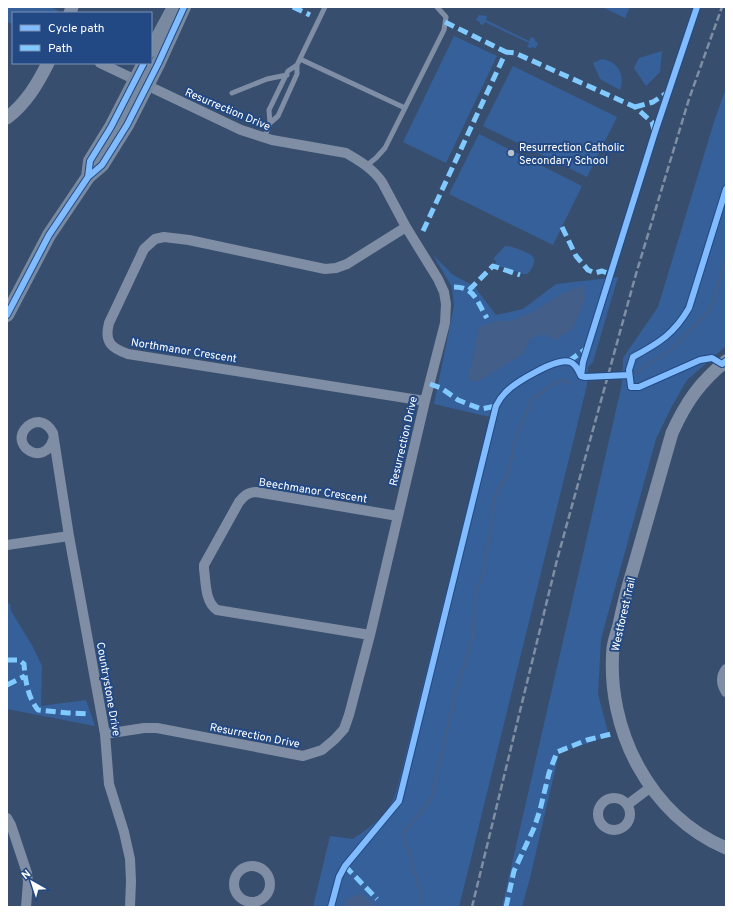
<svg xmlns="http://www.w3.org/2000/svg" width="733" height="914" font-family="Overpass,sans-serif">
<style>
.green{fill:#36609a}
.water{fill:#435e88}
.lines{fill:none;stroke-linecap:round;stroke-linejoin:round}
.stream{stroke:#435e88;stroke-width:2.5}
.service{stroke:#7f8ea4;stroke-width:5}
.minor{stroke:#7f8ea4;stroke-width:10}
.tertiary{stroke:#7f8ea4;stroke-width:13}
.secondary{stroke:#798aa0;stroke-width:14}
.rail{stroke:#7f8ea3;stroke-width:2.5;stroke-dasharray:7 3;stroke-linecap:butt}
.quiet{stroke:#80caff;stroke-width:5;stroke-dasharray:10 5;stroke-linecap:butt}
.cycleway-casing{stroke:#224984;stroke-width:8}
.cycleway{stroke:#80bcff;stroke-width:6}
.poi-dot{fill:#b9c1cc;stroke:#224984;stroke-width:1.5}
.labels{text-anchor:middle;stroke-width:4;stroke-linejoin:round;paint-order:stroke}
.street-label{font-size:11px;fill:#fff;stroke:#224984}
.poi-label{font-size:11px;fill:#fff;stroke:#224984;text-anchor:start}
</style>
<rect width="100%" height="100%" fill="#384e6e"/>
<path class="green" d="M 7,7 L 49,7 L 58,10 L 57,13 L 13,13 L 13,24 L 7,22 Z
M 602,7 L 630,7 L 625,18 Z
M 479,15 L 487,16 L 486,20 L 529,41 L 531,37 L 535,39 L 535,41 L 538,43 L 536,48 L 532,47 L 531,48 L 527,47 L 529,43 L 485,22 L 483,25 L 480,24 L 480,22 L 476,20 Z
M 454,36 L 497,56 L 446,163 L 403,142 Z
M 662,51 L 660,72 L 646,86 L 634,68 L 639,58 Z
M 602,59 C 605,60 608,60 611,62 C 621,67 624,80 620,90 L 600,79 L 593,63 Z
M 513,66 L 617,117 L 587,177 L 483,126 Z
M 726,88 L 726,346 L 687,380 L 671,408 L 656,439 L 601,639 L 598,694 L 609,736 L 559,753 L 530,878 L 522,907 L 502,907 L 622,384 L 623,358 L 658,307 L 714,122 Z
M 479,134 L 582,186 L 553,245 L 449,194 Z
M 505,246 C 511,246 515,248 521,250 C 530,254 537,255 533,266 C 531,269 531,271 527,274 L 524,274 L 495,265 L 496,261 L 493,259 Z
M 433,255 L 453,275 L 474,286 L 496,315 L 523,309 L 556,284 L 618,277 L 593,362 L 588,367 L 587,385 L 459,907 L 313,907 L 330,836 L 353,839 C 372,826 388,815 396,793 L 490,417 L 434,404 L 454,306 L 452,287 Z
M 10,603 L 11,611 L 32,645 L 42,666 L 41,706 L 86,700 L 95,726 L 7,709 L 7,604 Z"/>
<path class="water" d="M 584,285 L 585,299 L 573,329 L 556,340 L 544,334 L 530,339 L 523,354 L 477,382 L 468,379 L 479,327 L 497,321 L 511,321 L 531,313 L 563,293 Z
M 361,893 L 376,907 L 345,907 L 347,899 Z"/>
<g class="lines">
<path class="stream" d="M 636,373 L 672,349 L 710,310 L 726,259
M 420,907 L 422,896 L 403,833 L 431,799 L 456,692 L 473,636 L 475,595 L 484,572 L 495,496 L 508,474 L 515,442 L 531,400 L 553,384 L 562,380 L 571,384"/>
<path class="service" d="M 300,59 L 405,108
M 232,93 L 267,79 L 287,75
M 270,123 L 269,110 L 288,71 L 297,65 L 325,7
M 264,138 L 270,123 L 278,116 L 297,74 L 297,65
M 366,166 L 376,158 L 385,148 L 444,30 L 446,17 L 437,7"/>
<path class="minor" d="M 100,63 L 241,130 L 272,140 L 346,153 C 360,161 373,169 382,182 L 406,227 L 438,279 L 444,292 L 446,304 L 445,323 L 425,401 L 370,635 L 349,715 L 344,729 L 335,739 L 322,750 L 303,756 L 157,728 L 144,728 L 105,734
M 406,227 L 347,264 L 336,268 L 325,269 L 189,240 L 164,237 L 155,239 L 144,249 L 109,323 C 104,342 111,348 128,354 L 425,401
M 53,440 C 44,467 11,447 25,429 C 29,424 33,422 39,422 C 46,423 50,427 53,433 L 69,536 L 105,734 L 109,784 L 124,832 L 130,859 L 131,881 L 130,907
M 7,545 L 69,536
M 370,635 L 217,610 C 205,602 206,583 204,569 L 204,565 L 239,502 C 244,496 248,492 256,492 L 398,516
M 726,669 C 720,677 721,684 726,692
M598 814a16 16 0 1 1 32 0a16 16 0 1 1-32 0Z
M 627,805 L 651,787
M 7,818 L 11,825 L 27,873 L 28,882 L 26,907
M234 884a18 18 0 1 1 36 0a18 18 0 1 1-36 0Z"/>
<path class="tertiary" d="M 70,13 L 72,7
M 7,118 C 26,103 37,85 48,63
M 726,361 C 700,382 686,402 672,433 C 659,477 647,522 634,566 C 628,586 623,605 619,625 C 617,632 614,640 613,648 C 606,729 649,815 726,848"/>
<path class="secondary" d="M 151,50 L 174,7
M 88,177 L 90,161 L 111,127 L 144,63
M 7,315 L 49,235 L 88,177 L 102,165 L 127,125 L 158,64 L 184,7"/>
<path class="rail" d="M 472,907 L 557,560 L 636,274 L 689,99 L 722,7"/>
<path class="quiet" d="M 293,7 L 310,15
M 445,22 L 506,52
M 635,107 L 653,102 L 668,92
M 562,227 L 576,256 L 588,270 L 595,273 L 602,271 L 610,274
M 423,231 L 506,52 L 515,53 L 635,107 L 652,122 L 654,130
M 454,287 C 475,287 477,302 487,318
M 469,290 L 493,266 L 520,275
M 569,361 L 587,348
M 430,384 L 441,388 L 458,400 L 481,409 L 496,406
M 7,660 L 19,660 L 24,664 C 25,680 28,698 38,710 L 68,713 L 90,714
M 7,685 L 25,676
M 345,866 L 377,899
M 506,907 L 514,871 L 534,828 L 540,810 L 549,773 L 557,752 L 587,740 L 611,734"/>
<defs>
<path id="cycleway" d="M 88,177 L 90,161 L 111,127 L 144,63
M 726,189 L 689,308 C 674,334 659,343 633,357 L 629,370 L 631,387 L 639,387 L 700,360 L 712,358 L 722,364 L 726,361
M 7,315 L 49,235 L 88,177 L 102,165 L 127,125 L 158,64 L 184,7
M 581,376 L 583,362 L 655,132 L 697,7
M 331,907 L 339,877 L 345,866 L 399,801 L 496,406 C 498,402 501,397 505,393 C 514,383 557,357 570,362 C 576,364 578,370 581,376 L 585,377 L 629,375"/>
</defs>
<use href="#cycleway" class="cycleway-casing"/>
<use href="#cycleway" class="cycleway"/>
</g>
<circle class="poi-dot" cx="511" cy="153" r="4"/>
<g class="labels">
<g class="street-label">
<text transform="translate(228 109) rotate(23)" y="4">Resurrection Drive</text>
<text transform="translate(184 350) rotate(9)" y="4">Northmanor Crescent</text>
<text transform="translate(403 441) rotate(-77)" y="4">Resurrection Drive</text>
<text transform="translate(313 490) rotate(9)" y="4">Beechmanor Crescent</text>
<text transform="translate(623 614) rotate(-77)" y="4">Westforest Trail</text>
<text transform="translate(109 689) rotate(80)" y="4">Countrystone Drive</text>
<text transform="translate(255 735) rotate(11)" y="4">Resurrection Drive</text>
</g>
<g class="poi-label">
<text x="519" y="151">Resurrection Catholic<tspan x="519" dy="13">Secondary School</tspan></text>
</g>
</g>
<rect width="733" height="914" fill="none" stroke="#ffffff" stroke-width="16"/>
<rect x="12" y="12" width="140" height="52" fill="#224984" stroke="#7a92b5"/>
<rect x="20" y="25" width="20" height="6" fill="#80bcff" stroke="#7a92b5"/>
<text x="48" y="32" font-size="12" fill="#ffffff">Cycle path</text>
<rect x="20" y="45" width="20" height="6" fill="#80caff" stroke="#7a92b5"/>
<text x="48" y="52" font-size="12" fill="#ffffff">Path</text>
<g transform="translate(32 882) rotate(321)" stroke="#224984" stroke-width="3" paint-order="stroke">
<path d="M0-3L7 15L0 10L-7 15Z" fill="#ffffff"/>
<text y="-6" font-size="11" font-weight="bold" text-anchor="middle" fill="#ffffff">N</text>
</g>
</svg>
